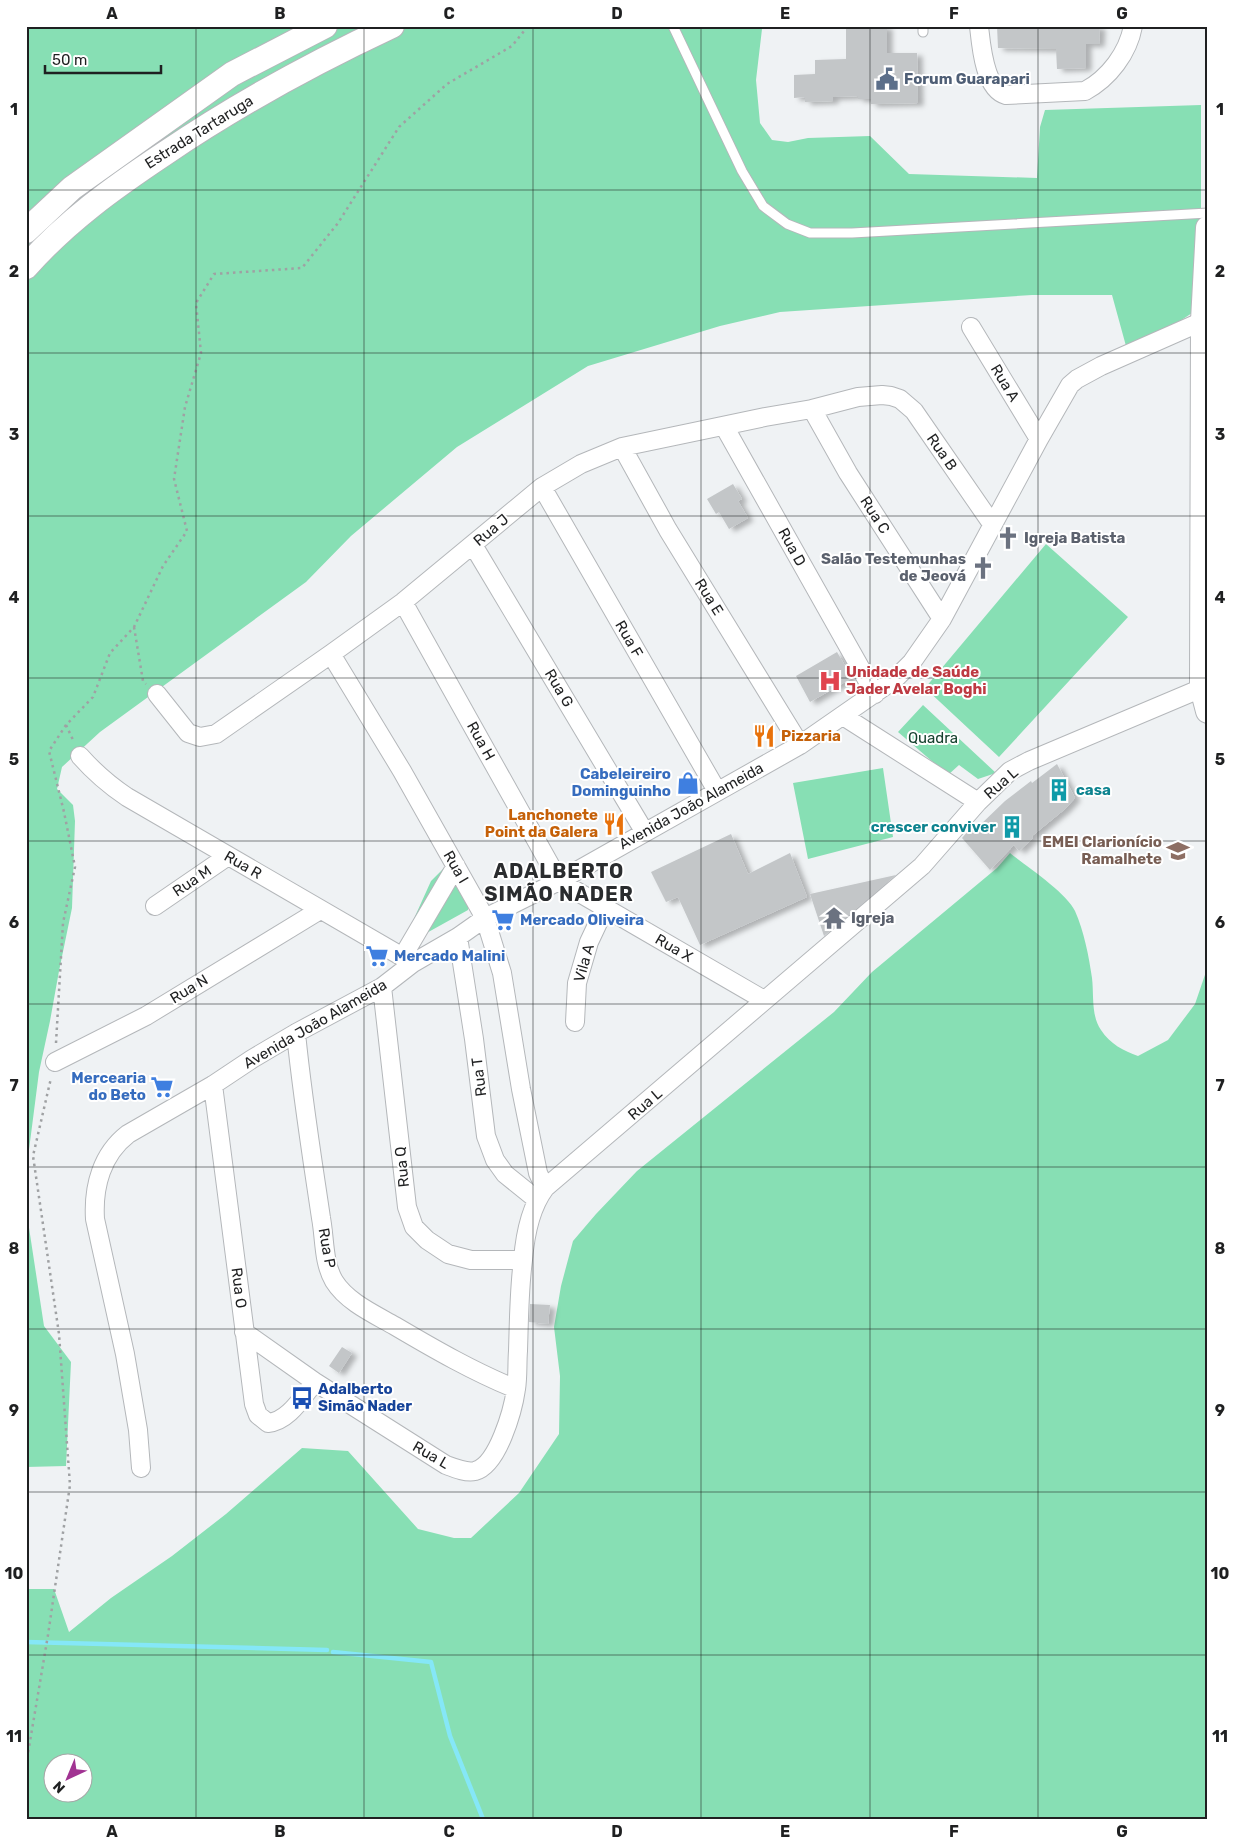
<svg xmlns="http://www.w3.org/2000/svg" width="1234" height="1845" font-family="Rubik,sans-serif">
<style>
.green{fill:#87dfb4;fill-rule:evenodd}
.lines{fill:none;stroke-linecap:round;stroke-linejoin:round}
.stream{stroke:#85e7f7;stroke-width:4.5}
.building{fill:#c3c6c8;filter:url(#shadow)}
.lane-casing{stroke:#b4b7ba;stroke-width:11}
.street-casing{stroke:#b4b7ba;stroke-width:20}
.secondary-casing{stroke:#b4b7ba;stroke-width:26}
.path{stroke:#9fa1a3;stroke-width:2.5;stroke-dasharray:2.5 4;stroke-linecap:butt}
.lane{stroke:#fff;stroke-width:9}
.street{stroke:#fff;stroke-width:18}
.secondary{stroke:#fff;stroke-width:24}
.grid{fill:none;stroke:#1f2021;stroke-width:1;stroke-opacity:0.55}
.labels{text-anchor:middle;stroke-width:4;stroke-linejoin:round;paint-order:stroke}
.service-label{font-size:15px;font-weight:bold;fill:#4e5e75;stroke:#fff;text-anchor:start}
.street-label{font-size:15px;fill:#1f2021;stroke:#fff}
.worship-label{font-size:15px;font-weight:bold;fill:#5b616d;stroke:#fff;text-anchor:start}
.health-label{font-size:15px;font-weight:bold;fill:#be3a42;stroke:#fff;text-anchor:start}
.food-label{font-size:15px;font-weight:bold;fill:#c56008;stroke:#fff;text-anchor:start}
.park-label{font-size:15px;fill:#15412e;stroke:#fff}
.shop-label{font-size:15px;font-weight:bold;fill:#366cbe;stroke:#fff;text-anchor:end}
.culture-label{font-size:15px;font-weight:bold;fill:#0d838f;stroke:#fff;text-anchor:start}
.education-label{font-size:15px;font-weight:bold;fill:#785e54;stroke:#fff;text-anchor:end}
.transit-label{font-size:15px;font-weight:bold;fill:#164399;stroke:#fff;text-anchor:start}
.district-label{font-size:20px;font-weight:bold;letter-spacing:1px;fill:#2a2c2e;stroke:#fff}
.neatline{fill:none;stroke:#1f2021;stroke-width:2}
.grid-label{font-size:16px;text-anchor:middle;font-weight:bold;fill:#1f2021}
</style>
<defs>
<filter id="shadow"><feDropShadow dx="5.5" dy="3" stdDeviation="2.5" flood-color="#0004"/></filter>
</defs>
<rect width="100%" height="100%" fill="#eff2f4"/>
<path class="green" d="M 26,26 L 759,26 L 762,29 L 756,80 L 760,123 L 772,140 L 788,142 L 808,138 L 870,136 L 909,174 L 1037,178 L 1040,127 L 1045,110 L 1201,105 L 1201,307 L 1144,345 L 1126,346 L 1112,295 L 1032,295 L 780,312 L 720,326 L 588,366 L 457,447 L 351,536 L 306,582 L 100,732 L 62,767 L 57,789 L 73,805 L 75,821 L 72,908 L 59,971 L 50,1021 L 39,1072 L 26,1173 Z
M 1046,544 L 1128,617 L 999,757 L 925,688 Z
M 923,705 L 996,773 L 978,779 L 959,765 L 948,775 L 898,732 Z
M 883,768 L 893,837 L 808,859 L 793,783 Z
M 1010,853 C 1026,866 1067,893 1075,911 C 1084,931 1089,957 1092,978 C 1094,995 1091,1016 1101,1030 C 1110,1044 1124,1051 1138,1056 L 1168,1040 L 1195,1004 L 1208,966 L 1208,1819 L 26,1819 L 26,1589 L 54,1589 L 69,1632 L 111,1598 L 172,1556 L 226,1514 L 302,1448 L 348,1451 L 418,1529 L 454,1538 L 471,1538 L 519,1493 L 559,1434 L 560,1376 L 554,1327 L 561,1286 L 573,1241 L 596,1214 L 637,1171 L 834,1012 L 872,972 L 997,868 ZM 52,1762 L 82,1762 L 82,1792 L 52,1792 Z
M 446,866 L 468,901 L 468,910 L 414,940 L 412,923 L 431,881 Z
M 26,1208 L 44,1326 L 71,1362 L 66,1466 L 26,1467 Z"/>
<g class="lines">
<path class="stream" d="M 26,1642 L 327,1650
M 333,1652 L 431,1662 L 450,1736 L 483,1819"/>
</g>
<path class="building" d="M 846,26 L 887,26 L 887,53 L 917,53 L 918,103 L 871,104 L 871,99 L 858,99 L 858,96 L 833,97 L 833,101 L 805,102 L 805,97 L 794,98 L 794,75 L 815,74 L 815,60 L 846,59 Z
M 997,26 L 1100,26 L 1099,44 L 1086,44 L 1086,68 L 1057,69 L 1056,49 L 998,48 Z
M 733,484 L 742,499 L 738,501 L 748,518 L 729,529 L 719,512 L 716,514 L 707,499 Z
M 837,652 L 852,678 L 810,702 L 796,676 Z
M 1057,764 L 1075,798 L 1065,809 L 1032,836 L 1033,838 L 1019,851 L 1014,845 L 990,870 L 962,838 L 975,823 L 978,827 L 1005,801 L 1031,781 L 1032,783 Z
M 731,834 L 748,874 L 790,853 L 807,897 L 700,945 L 678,897 L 666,902 L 651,872 Z
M 896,875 L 824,936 L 810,894 Z
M 530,1304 L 550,1305 L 548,1324 L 529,1322 Z
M 342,1347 L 352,1353 L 339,1373 L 329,1366 Z"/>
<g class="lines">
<defs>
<path id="lane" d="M 673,26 L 742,171 L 763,206 L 787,224 L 810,233 L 852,233 L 1208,213
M 923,32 L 923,26"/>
<path id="street" d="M 979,26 C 981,44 984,89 1006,95 L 1085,91 C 1109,78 1128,53 1133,26
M 971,327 L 1039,439
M 812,409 L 848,473 L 942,619
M 724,426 L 875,694
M 622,447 L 668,530 L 800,745
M 542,487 L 717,791
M 473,545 L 644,831
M 403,602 L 559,881 L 764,1000
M 331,654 L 402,771 L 485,918 L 502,973 L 521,1089 L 538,1173 L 545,1188
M 157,694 L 188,733 L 200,737 L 216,734 L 331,654 L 403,602 L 542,487 L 581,464 L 622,447 L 765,417 L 812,409 L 858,397 L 882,395 L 891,396 L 900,399 L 914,411 L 992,524
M 843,716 L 978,802
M 80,756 C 95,773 109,785 127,797 L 413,963
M 155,906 L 228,856
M 458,937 L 474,1039 L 486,1136 L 495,1160 L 505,1174 L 536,1199
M 403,956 L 456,866
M 382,987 L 407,1207 L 414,1227 L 427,1240 L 448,1254 L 471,1260 L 523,1260
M 575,1022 L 577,983 L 589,942 L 605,908
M 296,1033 C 302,1095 312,1157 321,1218 C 325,1239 323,1262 334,1281 C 347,1302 374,1314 395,1326 C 434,1349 474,1372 516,1389
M 55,1062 L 146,1016 L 320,910
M 213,1085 L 254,1404 L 258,1415 L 268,1423 C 289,1421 302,1397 315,1382
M 244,1332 L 315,1382 L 446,1465 C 454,1468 466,1473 475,1471 C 498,1465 513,1410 516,1389 C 518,1377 517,1363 518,1351 C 519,1321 519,1290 523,1260 C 525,1235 530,1208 545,1188 L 922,866 L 978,802 L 1010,771 L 1029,761 L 1202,688
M 141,1468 L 138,1430 L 125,1354 L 95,1219 C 93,1186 102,1154 128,1134 L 213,1085 L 252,1059 L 296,1033 L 382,987 L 413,963 L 458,937 L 485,918 L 559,881 L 800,745 L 895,679 L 912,662 L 942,619 L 1039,439 L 1070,385 L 1077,379 L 1101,366 L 1203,321"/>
<path id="secondary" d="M 1208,228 L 1203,321 L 1202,688 L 1208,711
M 26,231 L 72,188 L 232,74 L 325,26
M 26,267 C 67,221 113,188 164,154 C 236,105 313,63 392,26"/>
</defs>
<use href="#lane" class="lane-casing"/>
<use href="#street" class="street-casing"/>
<use href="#secondary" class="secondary-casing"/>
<path class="path" d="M 134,627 L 143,681 L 146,684
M 66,725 L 74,742
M 56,1043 L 63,923 L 75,867 L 64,812 L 49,751 L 66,725 L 93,697 L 110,653 L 134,627 L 163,566 L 187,531 L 174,479 L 185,407 L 201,353 L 196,303 L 214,274 L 302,268 L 338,223 L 399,127 L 447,84 L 512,46 L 528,26
M 26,1765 L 48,1635 L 70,1485 L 59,1334 L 33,1156 L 51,1078"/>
<use href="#lane" class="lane"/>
<use href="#street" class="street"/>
<use href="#secondary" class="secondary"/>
</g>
<path class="grid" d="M 196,26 L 196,1819M 364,26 L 364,1819M 533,26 L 533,1819M 701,26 L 701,1819M 870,26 L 870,1819M 1038,26 L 1038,1819M 26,190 L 1208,190M 26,353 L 1208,353M 26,516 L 1208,516M 26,678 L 1208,678M 26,841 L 1208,841M 26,1004 L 1208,1004M 26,1167 L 1208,1167M 26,1329 L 1208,1329M 26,1492 L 1208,1492M 26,1655 L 1208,1655"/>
<defs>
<symbol id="civic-bare" viewBox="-9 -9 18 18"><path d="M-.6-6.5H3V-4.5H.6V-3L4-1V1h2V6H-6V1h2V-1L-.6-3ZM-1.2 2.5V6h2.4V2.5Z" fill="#5c6f8a" stroke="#fff" stroke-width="2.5" paint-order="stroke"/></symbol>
<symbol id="church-bare" viewBox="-9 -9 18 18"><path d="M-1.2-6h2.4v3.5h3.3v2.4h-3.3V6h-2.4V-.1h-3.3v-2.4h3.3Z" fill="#6b7280" stroke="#fff" stroke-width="2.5" paint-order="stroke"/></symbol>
<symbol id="hospital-bare" viewBox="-9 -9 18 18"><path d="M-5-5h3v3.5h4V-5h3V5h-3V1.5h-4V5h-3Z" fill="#e0444e" stroke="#fff" stroke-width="2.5" paint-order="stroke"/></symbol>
<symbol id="restaurant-bare" viewBox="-9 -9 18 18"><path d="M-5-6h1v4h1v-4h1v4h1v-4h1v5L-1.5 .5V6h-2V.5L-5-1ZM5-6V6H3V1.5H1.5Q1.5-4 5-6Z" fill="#e8710a" stroke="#fff" stroke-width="2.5" paint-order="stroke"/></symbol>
<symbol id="shop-bare" viewBox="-9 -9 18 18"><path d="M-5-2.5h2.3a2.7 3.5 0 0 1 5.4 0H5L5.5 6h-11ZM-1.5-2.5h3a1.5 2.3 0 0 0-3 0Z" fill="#3f7fe0" stroke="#fff" stroke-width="2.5" paint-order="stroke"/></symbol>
<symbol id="building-bare" viewBox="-9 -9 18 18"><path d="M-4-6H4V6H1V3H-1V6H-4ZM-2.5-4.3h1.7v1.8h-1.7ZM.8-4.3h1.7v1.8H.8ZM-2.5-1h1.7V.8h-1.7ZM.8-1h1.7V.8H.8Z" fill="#0f9aa8" stroke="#fff" stroke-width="2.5" paint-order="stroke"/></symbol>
<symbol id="school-bare" viewBox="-9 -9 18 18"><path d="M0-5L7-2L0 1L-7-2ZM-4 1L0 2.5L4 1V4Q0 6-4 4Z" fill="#8d6e63" stroke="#fff" stroke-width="2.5" paint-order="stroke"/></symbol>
<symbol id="temple-bare" viewBox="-9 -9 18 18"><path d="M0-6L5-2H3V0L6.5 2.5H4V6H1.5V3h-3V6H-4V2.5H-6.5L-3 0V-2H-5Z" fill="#6b7280" stroke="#fff" stroke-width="2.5" paint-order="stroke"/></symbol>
<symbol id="supermarket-bare" viewBox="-9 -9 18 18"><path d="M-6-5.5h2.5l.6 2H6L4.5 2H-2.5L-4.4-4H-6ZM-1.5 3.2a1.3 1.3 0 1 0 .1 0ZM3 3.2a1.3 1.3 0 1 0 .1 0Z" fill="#3f7fe0" stroke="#fff" stroke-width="2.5" paint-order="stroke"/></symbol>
<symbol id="bus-bare" viewBox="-9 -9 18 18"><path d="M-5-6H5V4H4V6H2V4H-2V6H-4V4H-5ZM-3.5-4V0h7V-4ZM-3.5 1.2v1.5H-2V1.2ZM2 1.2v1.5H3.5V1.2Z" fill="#1a4fb4" stroke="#fff" stroke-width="2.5" paint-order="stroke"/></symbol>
</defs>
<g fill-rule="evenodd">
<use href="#civic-bare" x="871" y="63" width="32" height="32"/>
<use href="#church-bare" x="992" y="522" width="32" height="32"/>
<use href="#church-bare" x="967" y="552" width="32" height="32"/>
<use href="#hospital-bare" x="814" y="665" width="32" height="32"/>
<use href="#restaurant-bare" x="748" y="720" width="32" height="32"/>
<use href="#shop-bare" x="672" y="767" width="32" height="32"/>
<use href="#building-bare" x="1043" y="774" width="32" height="32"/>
<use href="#restaurant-bare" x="598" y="808" width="32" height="32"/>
<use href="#building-bare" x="996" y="811" width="32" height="32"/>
<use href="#school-bare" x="1162" y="835" width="32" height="32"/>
<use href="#temple-bare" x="818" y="902" width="32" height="32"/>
<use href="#supermarket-bare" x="487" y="904" width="32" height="32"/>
<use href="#supermarket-bare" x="361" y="940" width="32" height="32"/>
<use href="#supermarket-bare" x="146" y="1071" width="32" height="32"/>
<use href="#bus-bare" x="286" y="1382" width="32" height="32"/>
</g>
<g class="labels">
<g class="service-label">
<text x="904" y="84">Forum Guarapari</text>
</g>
<g class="street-label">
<text transform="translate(199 132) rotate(-32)" y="5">Estrada Tartaruga</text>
<text transform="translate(1005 383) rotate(59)" y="5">Rua A</text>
<text transform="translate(942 452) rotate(55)" y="5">Rua B</text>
<text transform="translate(875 515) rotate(57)" y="5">Rua C</text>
<text transform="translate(491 530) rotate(-40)" y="5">Rua J</text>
<text transform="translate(792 547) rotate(61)" y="5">Rua D</text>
<text transform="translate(709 597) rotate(58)" y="5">Rua E</text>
<text transform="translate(629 639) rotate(60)" y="5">Rua F</text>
<text transform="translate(559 688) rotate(59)" y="5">Rua G</text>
<text transform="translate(481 741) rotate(61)" y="5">Rua H</text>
<text transform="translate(1001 783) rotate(-41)" y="5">Rua L</text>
<text transform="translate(691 806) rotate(-29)" y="5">Avenida João Alameida</text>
<text transform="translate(243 865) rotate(30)" y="5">Rua R</text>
<text transform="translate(456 867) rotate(60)" y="5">Rua I</text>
<text transform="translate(192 881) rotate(-34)" y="5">Rua M</text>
<text transform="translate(674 948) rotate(30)" y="5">Rua X</text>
<text transform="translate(584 963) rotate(-74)" y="5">Vila A</text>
<text transform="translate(189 989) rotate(-31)" y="5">Rua N</text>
<text transform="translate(315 1024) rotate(-30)" y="5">Avenida João Alameida</text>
<text transform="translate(479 1077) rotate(-97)" y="5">Rua T</text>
<text transform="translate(645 1104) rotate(-41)" y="5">Rua L</text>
<text transform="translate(402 1167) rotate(-96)" y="5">Rua Q</text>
<text transform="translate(327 1248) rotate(80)" y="5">Rua P</text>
<text transform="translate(239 1288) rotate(83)" y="5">Rua O</text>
<text transform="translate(431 1455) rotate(30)" y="5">Rua L</text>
</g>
<g class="worship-label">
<text x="1024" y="543">Igreja Batista</text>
<text x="966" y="564" text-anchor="end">Salão Testemunhas<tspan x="966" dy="17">de Jeová</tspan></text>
<text x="851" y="923">Igreja</text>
</g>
<g class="health-label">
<text x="846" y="677">Unidade de Saúde<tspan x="846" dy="17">Jader Avelar Boghi</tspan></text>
</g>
<g class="food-label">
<text x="781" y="741">Pizzaria</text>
<text x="598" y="820" text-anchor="end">Lanchonete<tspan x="598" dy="17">Point da Galera</tspan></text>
</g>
<g class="park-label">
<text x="933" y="743">Quadra</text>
</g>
<g class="shop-label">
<text x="671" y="779">Cabeleireiro<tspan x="671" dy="17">Dominguinho</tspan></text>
<text x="520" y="925" text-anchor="start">Mercado Oliveira</text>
<text x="394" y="961" text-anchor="start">Mercado Malini</text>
<text x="146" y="1083">Mercearia<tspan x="146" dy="17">do Beto</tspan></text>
</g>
<g class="culture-label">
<text x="1076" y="795">casa</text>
<text x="996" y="832" text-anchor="end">crescer conviver</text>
</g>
<g class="education-label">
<text x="1162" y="847">EMEI Clarionício<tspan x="1162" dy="17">Ramalhete</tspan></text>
</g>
<g class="transit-label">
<text x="318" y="1394">Adalberto<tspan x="318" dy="17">Simão Nader</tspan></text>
</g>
<g class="district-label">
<text x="559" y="878">ADALBERTO<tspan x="559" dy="23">SIMÃO NADER</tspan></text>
</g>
</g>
<rect width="1234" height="1845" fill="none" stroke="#ffffff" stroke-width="55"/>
<g transform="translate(68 1778) rotate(224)"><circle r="24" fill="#ffffff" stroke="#a5a6a6"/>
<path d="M0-4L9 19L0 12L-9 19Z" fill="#a13392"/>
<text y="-8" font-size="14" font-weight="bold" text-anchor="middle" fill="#1f2021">N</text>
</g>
<path d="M45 65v8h116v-8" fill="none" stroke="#1f2021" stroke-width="2.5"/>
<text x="52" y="65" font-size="15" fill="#1f2021" stroke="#ffffff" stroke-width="4" paint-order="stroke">50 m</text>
<rect x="28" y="28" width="1178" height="1790" class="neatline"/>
<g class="grid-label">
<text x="112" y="19">A</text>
<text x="280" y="19">B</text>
<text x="449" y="19">C</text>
<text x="617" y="19">D</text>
<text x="785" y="19">E</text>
<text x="954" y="19">F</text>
<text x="1122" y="19">G</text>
<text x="14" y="115">1</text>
<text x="1220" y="115">1</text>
<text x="14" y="277">2</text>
<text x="1220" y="277">2</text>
<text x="14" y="440">3</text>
<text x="1220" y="440">3</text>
<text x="14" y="603">4</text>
<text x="1220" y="603">4</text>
<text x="14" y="765">5</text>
<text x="1220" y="765">5</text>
<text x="14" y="928">6</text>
<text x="1220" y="928">6</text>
<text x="14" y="1091">7</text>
<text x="1220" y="1091">7</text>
<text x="14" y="1254">8</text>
<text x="1220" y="1254">8</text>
<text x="14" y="1416">9</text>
<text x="1220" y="1416">9</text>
<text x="14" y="1579">10</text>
<text x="1220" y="1579">10</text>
<text x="14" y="1742">11</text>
<text x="1220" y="1742">11</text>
<text x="112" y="1837">A</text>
<text x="280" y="1837">B</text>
<text x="449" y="1837">C</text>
<text x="617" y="1837">D</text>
<text x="785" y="1837">E</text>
<text x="954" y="1837">F</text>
<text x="1122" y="1837">G</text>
</g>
</svg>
